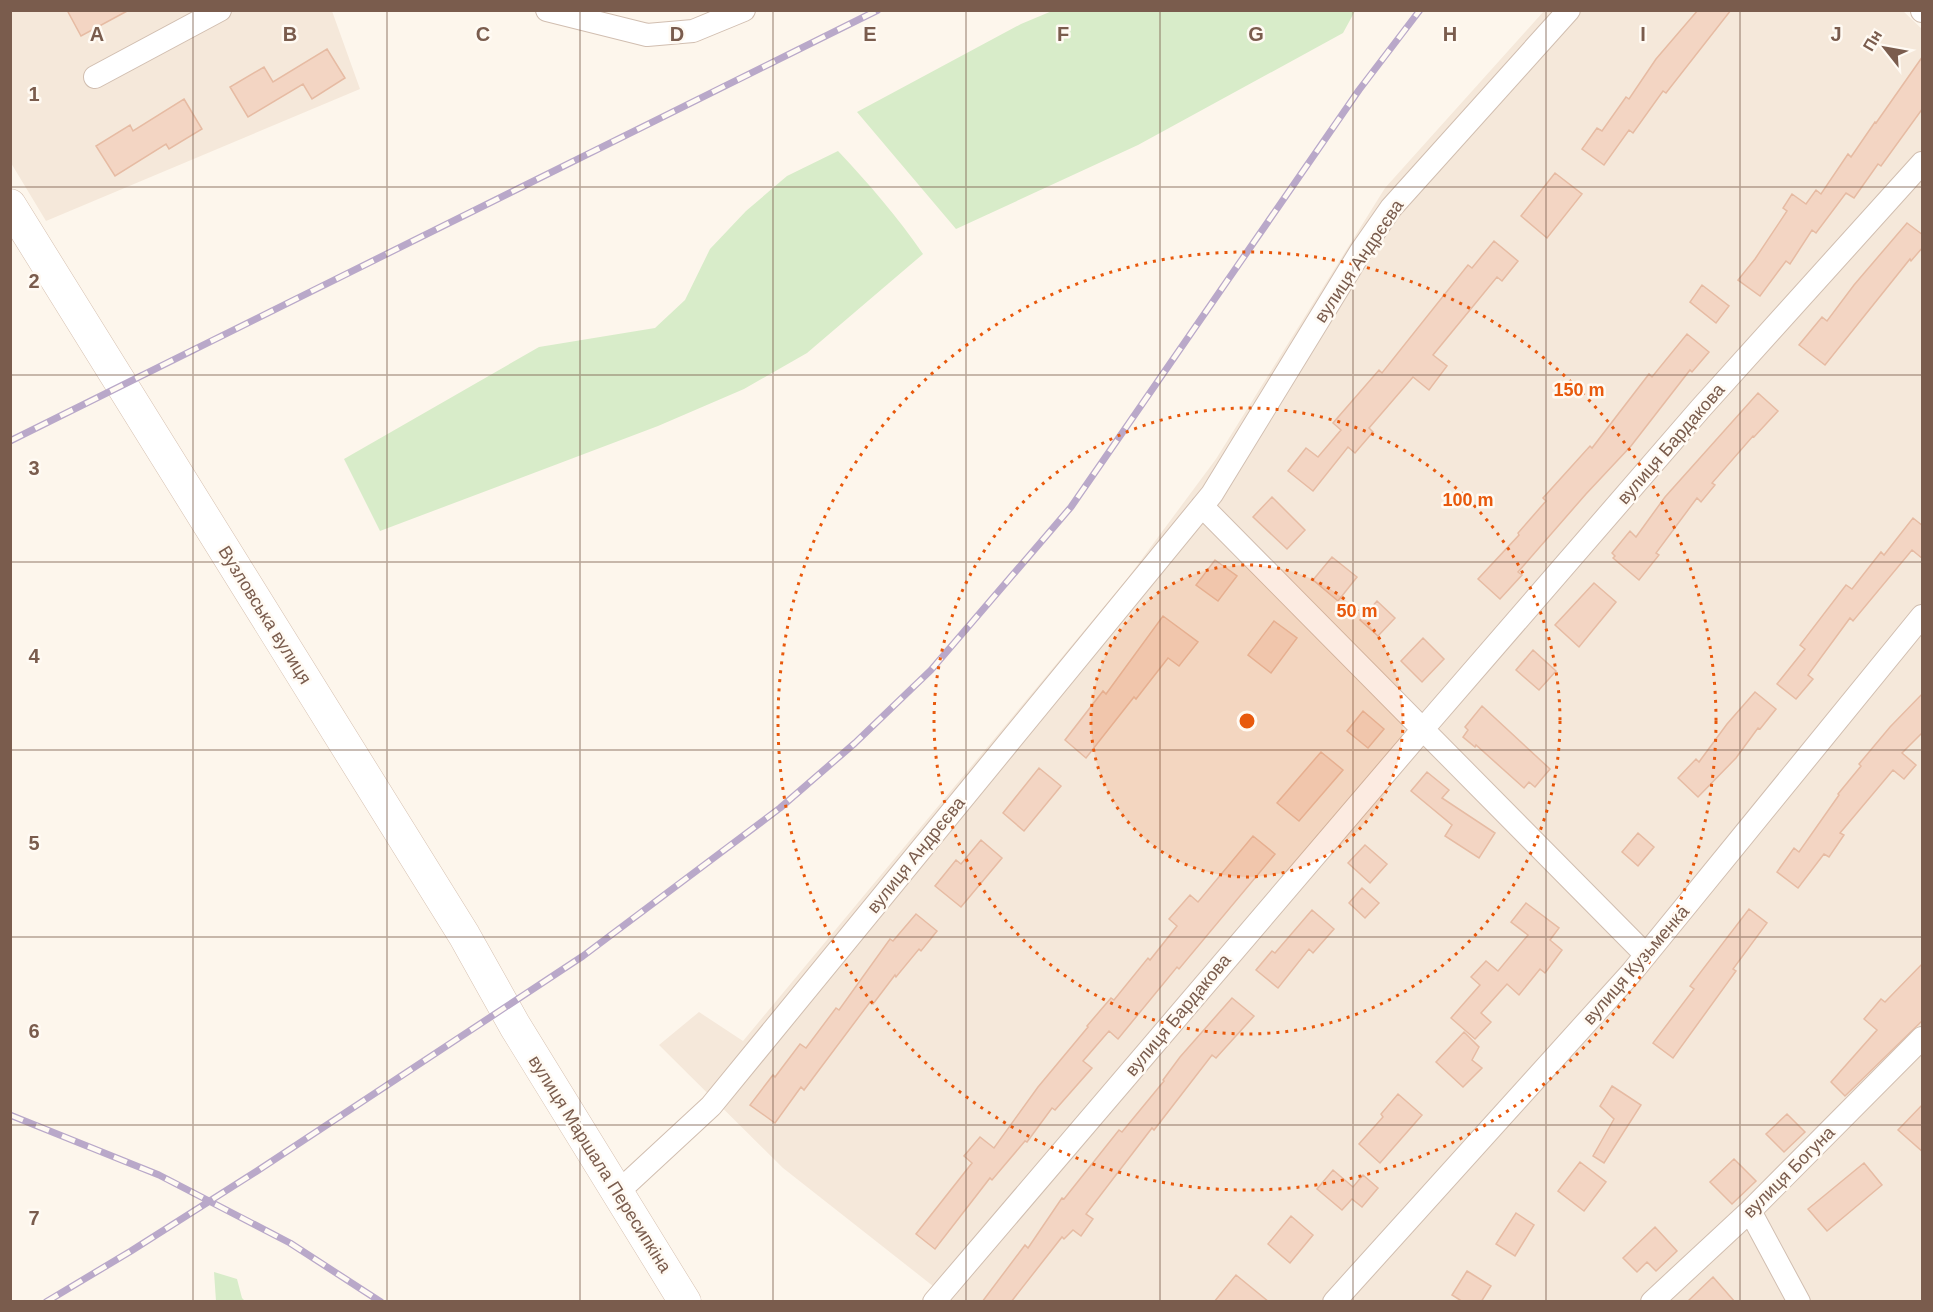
<svg xmlns="http://www.w3.org/2000/svg" width="1933" height="1312" font-family="Helvetica,sans-serif">
<style>
.residential{fill:#f5e8da}
.green{fill:#d8ecc9}
.building{fill:#f3d5c3;stroke:#e6bba3;stroke-width:1.5}
.lines{fill:none;stroke-linecap:round;stroke-linejoin:round}
.street-casing{stroke:#d1beb0;stroke-width:24}
.secondary-casing{stroke:#d6c0b0;stroke-width:33}
.street{stroke:#fff;stroke-width:22}
.secondary{stroke:#fff;stroke-width:32}
.rail-casing{stroke:#b9a8c9;stroke-width:7}
.rail{stroke:#fffaf3;stroke-width:4.5;stroke-dasharray:14;stroke-linecap:butt}
.grid{fill:none;stroke:#7a5c4d;stroke-width:1.5;stroke-opacity:0.55}
.ring{fill:none;stroke:#e8590c;stroke-width:3;stroke-dasharray:3 6}
.labels{text-anchor:middle;stroke-width:5;stroke-linejoin:round;paint-order:stroke}
.street-label{font-size:18px;fill:#7a5c4d;stroke:#fffaf3}
.grid-label{font-size:20px;text-anchor:middle;font-weight:bold;fill:#7a5c4d;stroke:#fffaf3;stroke-width:5;stroke-linejoin:round;paint-order:stroke}
.centre{fill:#e8590c;stroke:#fffaf3;stroke-width:3}
.ring-label{font-size:18px;text-anchor:middle;font-weight:bold;fill:#e8590c;stroke:#fffaf3;stroke-width:5;stroke-linejoin:round;paint-order:stroke}
</style>
<rect width="100%" height="100%" fill="#fdf6ec"/>
<path class="residential" d="M 11,11 L 332,11 L 360,89 L 46,221 L 11,163 Z
M 1544,11 L 1903,11 L 1922,29 L 1922,1301 L 952,1301 L 783,1168 L 659,1045 L 699,1012 L 743,1041 L 1127,579 L 1216,459 L 1385,188 Z"/>
<path class="green" d="M 1052,11 L 1052,10 L 1355,11 L 1343,33 L 1138,145 L 956,229 L 857,112 L 1021,24 Z
M 838,151 C 869,184 897,216 923,254 L 807,353 L 744,389 L 658,426 L 380,531 L 344,459 L 539,347 L 655,328 L 685,300 L 710,249 L 746,211 L 787,176 Z
M 214,1272 L 237,1279 L 242,1298 L 245,1301 L 216,1301 Z"/>
<path class="building" d="M 67,10 L 129,10 L 81,36 Z
M 1698,10 L 1731,10 L 1666,93 L 1663,91 L 1633,133 L 1629,130 L 1604,165 L 1582,149 L 1597,128 L 1602,131 L 1626,97 L 1629,99 L 1656,59 Z
M 327,49 L 345,78 L 312,99 L 303,84 L 248,117 L 230,87 L 264,67 L 273,82 Z
M 1923,56 L 1923,108 L 1881,166 L 1878,164 L 1854,198 L 1846,193 L 1816,233 L 1812,230 L 1790,264 L 1786,261 L 1760,296 L 1738,280 L 1755,259 L 1787,211 L 1783,208 L 1792,194 L 1806,204 L 1816,190 L 1821,194 L 1848,154 L 1851,157 L 1875,122 L 1876,123 Z
M 184,99 L 202,129 L 169,149 L 166,144 L 115,176 L 96,146 L 130,125 L 133,131 Z
M 1555,173 L 1582,194 L 1547,238 L 1521,216 Z
M 1907,223 L 1923,235 L 1923,247 L 1911,261 L 1910,259 L 1825,365 L 1799,345 L 1822,317 L 1827,321 L 1854,285 Z
M 1494,241 L 1518,261 L 1502,281 L 1497,277 L 1433,355 L 1447,366 L 1429,390 L 1413,377 L 1369,428 L 1373,432 L 1355,453 L 1348,447 L 1313,491 L 1288,471 L 1306,448 L 1318,457 L 1341,430 L 1333,423 L 1379,370 L 1382,373 L 1468,265 L 1472,268 Z
M 1702,285 L 1729,306 L 1716,323 L 1690,302 Z
M 1687,334 L 1709,352 L 1692,372 L 1690,370 L 1631,446 L 1586,494 L 1518,572 L 1522,575 L 1500,599 L 1478,579 L 1519,535 L 1518,533 L 1546,501 L 1543,498 L 1590,446 L 1592,448 L 1649,374 L 1652,377 Z
M 1758,393 L 1778,411 L 1754,437 L 1753,436 L 1712,483 L 1715,485 L 1701,502 L 1697,498 L 1656,553 L 1659,555 L 1639,580 L 1613,558 L 1615,556 L 1612,553 L 1630,531 L 1636,537 L 1665,497 Z
M 1272,497 L 1305,530 L 1287,549 L 1253,517 Z
M 1913,518 L 1923,526 L 1923,559 L 1912,550 L 1853,621 L 1850,618 L 1808,675 L 1813,679 L 1796,699 L 1777,684 L 1805,649 L 1800,645 L 1846,585 L 1852,589 L 1881,552 L 1884,555 Z
M 1332,557 L 1357,577 L 1338,601 L 1313,580 Z
M 1215,560 L 1237,576 L 1218,601 L 1196,585 Z
M 1594,583 L 1616,602 L 1579,647 L 1555,625 Z
M 1377,601 L 1395,618 L 1378,636 L 1360,620 Z
M 1163,616 L 1198,642 L 1179,666 L 1168,658 L 1136,699 L 1134,697 L 1086,758 L 1065,740 L 1103,691 L 1106,694 Z
M 1274,621 L 1297,638 L 1271,673 L 1248,655 Z
M 1423,638 L 1444,659 L 1422,682 L 1401,661 Z
M 1533,650 L 1556,671 L 1539,690 L 1516,670 Z
M 1755,692 L 1776,709 L 1760,729 L 1758,728 L 1736,758 L 1698,797 L 1678,778 L 1696,759 L 1699,762 L 1727,724 Z
M 1923,693 L 1923,732 L 1902,753 L 1916,765 L 1904,779 L 1893,770 L 1840,833 L 1844,835 L 1829,857 L 1824,854 L 1798,888 L 1777,872 L 1794,848 L 1799,852 L 1839,795 L 1838,794 L 1861,766 L 1859,764 L 1890,727 Z
M 1482,706 L 1550,769 L 1535,787 L 1529,782 L 1524,788 L 1476,745 L 1475,747 L 1463,737 L 1468,730 L 1465,727 Z
M 1363,711 L 1384,729 L 1368,748 L 1347,731 Z
M 1321,752 L 1343,770 L 1299,821 L 1277,803 Z
M 1039,768 L 1061,786 L 1024,831 L 1003,813 Z
M 1427,772 L 1449,790 L 1442,798 L 1495,833 L 1479,858 L 1445,836 L 1452,825 L 1411,791 Z
M 1638,833 L 1654,847 L 1638,866 L 1622,852 Z
M 1253,836 L 1275,854 L 1179,969 L 1177,967 L 1118,1039 L 1109,1031 L 1083,1061 L 1092,1068 L 1055,1110 L 1052,1108 L 1027,1142 L 1025,1141 L 992,1180 L 990,1178 L 935,1249 L 916,1234 L 972,1163 L 964,1156 L 980,1137 L 994,1148 L 1038,1087 L 1088,1027 L 1087,1026 L 1111,998 L 1114,1000 L 1148,958 L 1150,960 L 1177,926 L 1169,919 L 1190,895 L 1198,902 Z
M 981,840 L 1002,858 L 961,907 L 935,886 L 956,860 L 961,864 Z
M 1365,845 L 1387,864 L 1370,883 L 1348,863 Z
M 1362,888 L 1379,903 L 1365,918 L 1349,903 Z
M 1526,903 L 1559,928 L 1550,940 L 1562,950 L 1545,973 L 1540,969 L 1519,995 L 1507,984 L 1481,1013 L 1491,1022 L 1475,1039 L 1451,1018 L 1480,985 L 1471,977 L 1486,961 L 1498,971 L 1528,935 L 1511,922 Z
M 1749,909 L 1767,923 L 1733,969 L 1736,971 L 1673,1058 L 1653,1043 L 1694,989 L 1690,986 Z
M 1312,910 L 1334,929 L 1313,953 L 1309,949 L 1278,988 L 1256,970 L 1272,951 L 1275,953 Z
M 916,914 L 937,931 L 921,951 L 919,949 L 896,977 L 895,975 L 873,1004 L 870,1002 L 804,1090 L 801,1087 L 775,1123 L 750,1105 L 773,1075 L 775,1077 L 800,1044 L 806,1048 L 836,1008 L 839,1010 L 890,939 L 893,941 Z
M 1923,963 L 1923,1020 L 1845,1096 L 1831,1082 L 1877,1030 L 1864,1019 L 1881,999 L 1885,1002 Z
M 1232,998 L 1254,1016 L 1216,1058 L 1212,1055 L 1154,1130 L 1152,1128 L 1086,1214 L 1093,1219 L 1081,1236 L 1073,1230 L 1064,1239 L 1062,1237 L 1011,1302 L 982,1302 L 1025,1245 L 1028,1248 L 1062,1198 L 1064,1199 L 1119,1130 L 1122,1132 L 1164,1081 L 1163,1080 L 1180,1057 Z
M 1464,1032 L 1479,1047 L 1472,1060 L 1482,1068 L 1463,1087 L 1436,1062 Z
M 1612,1086 L 1641,1105 L 1604,1163 L 1593,1156 L 1614,1119 L 1600,1106 Z
M 1398,1094 L 1422,1115 L 1380,1163 L 1359,1144 L 1383,1117 L 1381,1114 Z
M 1923,1104 L 1923,1152 L 1898,1130 Z
M 1787,1114 L 1805,1132 L 1784,1152 L 1766,1134 Z
M 1734,1159 L 1756,1181 L 1732,1204 L 1710,1182 Z
M 1580,1162 L 1606,1182 L 1584,1211 L 1558,1191 Z
M 1864,1163 L 1882,1185 L 1827,1231 L 1808,1209 Z
M 1333,1170 L 1353,1187 L 1363,1175 L 1378,1188 L 1362,1207 L 1352,1199 L 1342,1210 L 1317,1189 Z
M 1516,1213 L 1534,1225 L 1515,1256 L 1496,1244 Z
M 1291,1216 L 1313,1235 L 1290,1263 L 1268,1244 Z
M 1655,1227 L 1677,1251 L 1656,1271 L 1647,1262 L 1637,1272 L 1623,1258 Z
M 1467,1271 L 1491,1286 L 1481,1302 L 1463,1302 L 1452,1295 Z
M 1236,1275 L 1269,1302 L 1214,1302 Z
M 1713,1277 L 1735,1302 L 1687,1302 Z"/>
<g class="lines">
<defs>
<path id="street" d="M 547,10 L 647,35 L 693,31 L 744,10
M 1922,10 L 1922,11
M 95,77 L 220,10
M 1202,506 L 1646,955
M 617,1193 L 711,1106 L 1212,494 L 1361,251 L 1391,208 L 1569,10
M 1750,1211 L 1799,1302
M 934,1302 L 1423,729 L 1701,408 L 1922,163
M 1334,1302 L 1632,972 L 1922,616
M 1652,1302 L 1750,1211 L 1922,1038"/>
<path id="secondary" d="M 10,205 L 464,935 L 515,1026 L 685,1302"/>
</defs>
<use href="#street" class="street-casing"/>
<use href="#secondary" class="secondary-casing"/>
<use href="#street" class="street"/>
<use href="#secondary" class="secondary"/>
<defs>
<path id="rail" d="M 10,441 L 878,10
M 10,1115 L 159,1175 L 290,1243 L 381,1302
M 46,1302 L 131,1251 L 257,1171 L 583,956 L 780,808 L 855,743 L 931,670 L 1071,507 L 1359,90 L 1420,10"/>
</defs>
<use href="#rail" class="rail-casing"/>
<use href="#rail" class="rail"/>
</g>
<path class="grid" d="M 193,10 L 193,1302M 387,10 L 387,1302M 580,10 L 580,1302M 773,10 L 773,1302M 966,10 L 966,1302M 1160,10 L 1160,1302M 1353,10 L 1353,1302M 1546,10 L 1546,1302M 1740,10 L 1740,1302M 10,187 L 1922,187M 10,375 L 1922,375M 10,562 L 1922,562M 10,750 L 1922,750M 10,937 L 1922,937M 10,1125 L 1922,1125"/>
<circle cx="1247" cy="721" r="156" fill="#e8590c" fill-opacity=".12"/>
<g class="ring">
<circle cx="1247" cy="721" r="156"/>
<circle cx="1247" cy="721" r="313"/>
<circle cx="1247" cy="721" r="469"/>
</g>
<g class="labels">
<g class="street-label">
<text transform="translate(1359 261) rotate(-56)" y="6">вулиця Андрєєва</text>
<text transform="translate(1671 444) rotate(-49)" y="6">вулиця Бардакова</text>
<text transform="translate(265 615) rotate(58)" y="6">Вузловська вулиця</text>
<text transform="translate(916 855) rotate(-51)" y="6">вулиця Андрєєва</text>
<text transform="translate(1636 965) rotate(-49)" y="6">вулиця Кузьменка</text>
<text transform="translate(1178 1015) rotate(-50)" y="6">вулиця Бардакова</text>
<text transform="translate(600 1164) rotate(58)" y="6">вулиця Маршала Пересипкіна</text>
<text transform="translate(1789 1172) rotate(-45)" y="6">вулиця Богуна</text>
</g>
</g>
<g class="grid-label">
<text x="97" y="41">A</text>
<text x="290" y="41">B</text>
<text x="483" y="41">C</text>
<text x="677" y="41">D</text>
<text x="870" y="41">E</text>
<text x="1063" y="41">F</text>
<text x="1256" y="41">G</text>
<text x="1450" y="41">H</text>
<text x="1643" y="41">I</text>
<text x="1836" y="41">J</text>
<text x="34" y="101">1</text>
<text x="34" y="288">2</text>
<text x="34" y="475">3</text>
<text x="34" y="663">4</text>
<text x="34" y="850">5</text>
<text x="34" y="1038">6</text>
<text x="34" y="1225">7</text>
</g>
<circle cx="1247" cy="721" r="9" class="centre"/>
<g class="ring-label">
<text x="1579" y="396">150 m</text>
<text x="1468" y="506">100 m</text>
<text x="1357" y="617">50 m</text>
</g>
<rect width="1933" height="1312" fill="none" stroke="#7a5c4d" stroke-width="24"/>
<g transform="translate(1885 48) rotate(301)" stroke="#fffaf3" stroke-width="4.5" paint-order="stroke">
<path d="M0-4.5L10 22L0 15L-10 22Z" fill="#7a5c4d"/>
<text y="-9" font-size="16" font-weight="bold" text-anchor="middle" fill="#7a5c4d">Пн</text>
</g>
</svg>
